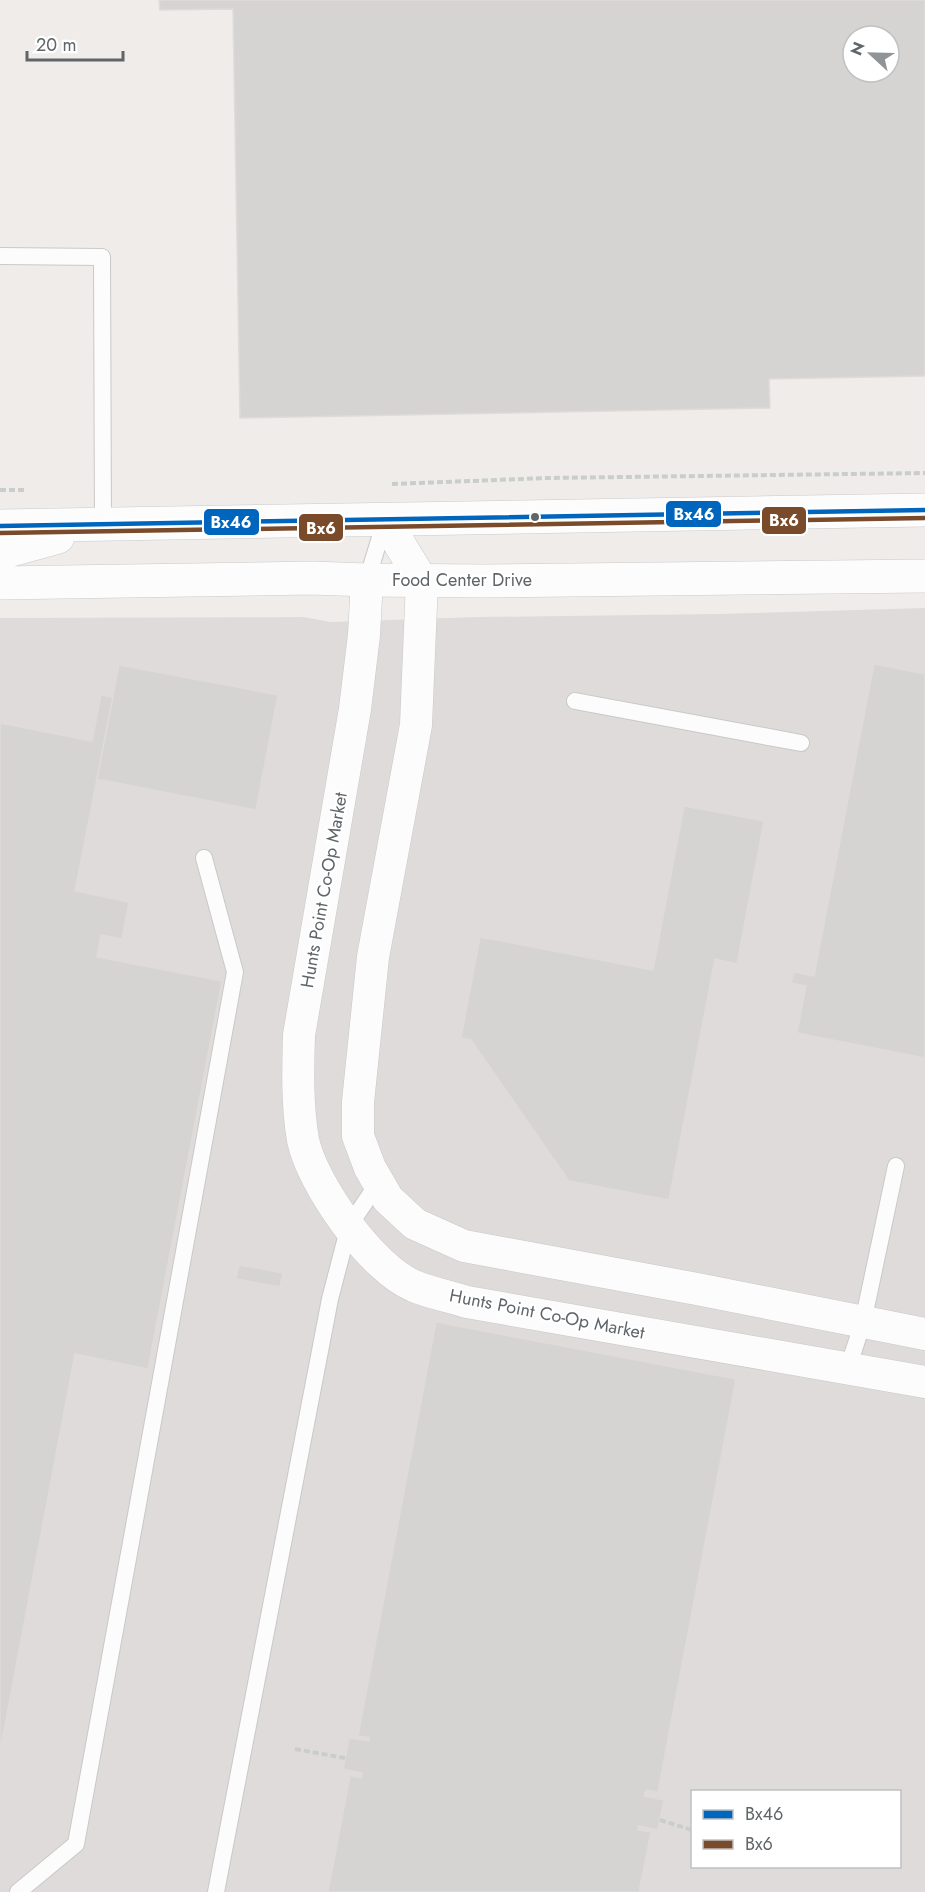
<svg xmlns="http://www.w3.org/2000/svg" width="925" height="1892" font-family="Jost,sans-serif">
<style>
.industrial{fill:#dfdbda;fill-rule:evenodd}
.building{fill:#d6d3d3;stroke:#dedbd9;stroke-width:1.5;fill-rule:evenodd}
.lines{fill:none;stroke-linecap:round;stroke-linejoin:round}
.service-casing{stroke:#c8c9c8;stroke-width:18}
.minor-casing{stroke:#c8c9c8;stroke-width:33}
.secondary-casing{stroke:#cbcaca;stroke-width:34}
.path{stroke:#c9ceca;stroke-width:4;stroke-dasharray:6 3;stroke-linecap:butt}
.service{stroke:#fdfcfc;stroke-width:16}
.minor{stroke:#fdfcfc;stroke-width:32}
.secondary{stroke:#fdfcfc;stroke-width:33}
.bus-1-casing{stroke:#fff;stroke-width:9}
.bus-2-casing{stroke:#fff;stroke-width:9}
.bus-1{stroke:#0065bd;stroke-width:4.5}
.bus-2{stroke:#7a4b2a;stroke-width:4.5}
.bus-dot{fill:#5f6568;stroke:#fff;stroke-width:2}
.labels{text-anchor:middle;stroke-width:4.5;stroke-linejoin:round;paint-order:stroke}
.street-label{font-size:18px;fill:#5f6568;stroke:#fff}
.line-badge{stroke:#fff;stroke-width:2}
.badge-label{font-size:16px;text-anchor:middle;font-weight:bold;fill:#fff}
</style>
<rect width="100%" height="100%" fill="#efecea"/>
<path class="industrial" d="M 925,608 L 925,1892 L 0,1892 L 0,618 L 303,617 L 331,622 L 478,617 L 718,614 ZM 692,1792 L 900,1792 L 900,1866 L 692,1866 Z"/>
<path class="building" d="M 159,0 L 925,0 L 925,376 L 769,379 L 770,408 L 240,418 L 233,9 L 160,10 ZM 853,36 L 889,36 L 889,72 L 853,72 Z
M 874,664 L 925,674 L 925,1058 L 797,1033 L 806,986 L 791,983 L 794,972 L 814,976 Z
M 119,665 L 278,695 L 256,810 L 97,779 Z
M 101,695 L 113,697 L 75,891 L 129,902 L 122,939 L 101,935 L 97,957 L 222,981 L 148,1369 L 75,1354 L 0,1751 L 0,723 L 92,741 Z
M 684,806 L 764,821 L 737,964 L 715,959 L 669,1200 L 569,1181 L 471,1040 L 461,1038 L 480,937 L 653,970 Z
M 239,1265 L 283,1273 L 280,1287 L 236,1279 Z
M 436,1322 L 736,1379 L 658,1792 L 646,1790 L 644,1796 L 664,1800 L 658,1830 L 639,1826 L 638,1830 L 651,1832 L 639,1892 L 328,1892 L 350,1776 L 361,1778 L 362,1773 L 343,1769 L 349,1738 L 369,1741 L 369,1738 L 358,1736 Z"/>
<g class="lines">
<defs>
<path id="service" d="M 0,256 L 102,257 L 103,525
M 367,580 L 385,521
M 575,701 L 801,743
M 848,1368 L 863,1322 L 896,1166
M 18,1892 L 76,1844 L 235,972 L 204,858
M 216,1892 L 330,1299 L 349,1226 L 378,1183"/>
<path id="minor" d="M 385,520 L 422,581 L 416,725 L 373,957 L 358,1102 L 358,1136 L 370,1168 L 388,1199 L 415,1224 L 464,1246 L 697,1289 L 925,1334
M 367,580 L 364,635 L 355,709 L 299,1035 C 298,1070 297,1105 303,1140 C 312,1184 372,1269 414,1286 C 430,1293 449,1296 467,1302 L 925,1382"/>
<path id="secondary" d="M 0,526 L 925,510
M 0,553 L 58,537
M 0,583 L 312,578 L 367,580 L 481,581 L 925,576"/>
</defs>
<use href="#service" class="service-casing"/>
<use href="#minor" class="minor-casing"/>
<use href="#secondary" class="secondary-casing"/>
<path class="path" d="M 392,484 L 548,478 L 925,473
M 0,490 L 27,490
M 295,1749 L 345,1758
M 660,1820 L 692,1830"/>
<use href="#service" class="service"/>
<use href="#minor" class="minor"/>
<use href="#secondary" class="secondary"/>
<defs>
<path id="bus-1" d="M 0,526 L 925,510"/>
<path id="bus-2" d="M 0,533 L 925,518"/>
</defs>
<use href="#bus-1" class="bus-1-casing"/>
<use href="#bus-2" class="bus-2-casing"/>
<use href="#bus-1" class="bus-1"/>
<use href="#bus-2" class="bus-2"/>
</g>
<circle class="bus-dot" cx="535" cy="517" r="5"/>
<g class="labels">
<g class="street-label">
<text x="462" y="586">Food Center Drive</text>
<text transform="translate(324 890) rotate(-80)" y="6">Hunts Point Co-Op Market</text>
<text transform="translate(547 1314) rotate(11)" y="6">Hunts Point Co-Op Market</text>
</g>
</g>
<g class="line-badge">
<rect x="665" y="500" width="57" height="28" rx="6" fill="#0065bd"/>
<rect x="761" y="506" width="46" height="29" rx="6" fill="#7a4b2a"/>
<rect x="203" y="508" width="57" height="28" rx="6" fill="#0065bd"/>
<rect x="298" y="513" width="46" height="29" rx="6" fill="#7a4b2a"/>
</g>
<g class="badge-label">
<text x="694" y="520">Bx46</text>
<text x="784" y="526">Bx6</text>
<text x="231" y="528">Bx46</text>
<text x="321" y="534">Bx6</text>
</g>
<rect x="691" y="1790" width="210" height="78" fill="#ffffff" stroke="#bfc1c3" stroke-width="1.5"/>
<rect x="703" y="1810" width="30" height="9" fill="#0065bd" stroke="#bfc1c3" stroke-width="1.5"/>
<text x="745" y="1820" font-size="18" fill="#5f6568">Bx46</text>
<rect x="703" y="1840" width="30" height="9" fill="#7a4b2a" stroke="#bfc1c3" stroke-width="1.5"/>
<text x="745" y="1850" font-size="18" fill="#5f6568">Bx6</text>
<g transform="translate(871 54) rotate(292)"><circle r="28" fill="#ffffff" stroke="#bfc1c3" stroke-width="1.5"/>
<path d="M0-4.5L10 22L0 15L-10 22Z" fill="#919496"/>
<text y="-9" font-size="16" font-weight="bold" text-anchor="middle" fill="#5f6568">N</text>
</g>
<path d="M27 51v9h96v-9" fill="none" stroke="#5f6568" stroke-width="3"/>
<text x="36" y="51" font-size="18" fill="#5f6568" stroke="#ffffff" stroke-width="4.5" paint-order="stroke">20 m</text>
</svg>
